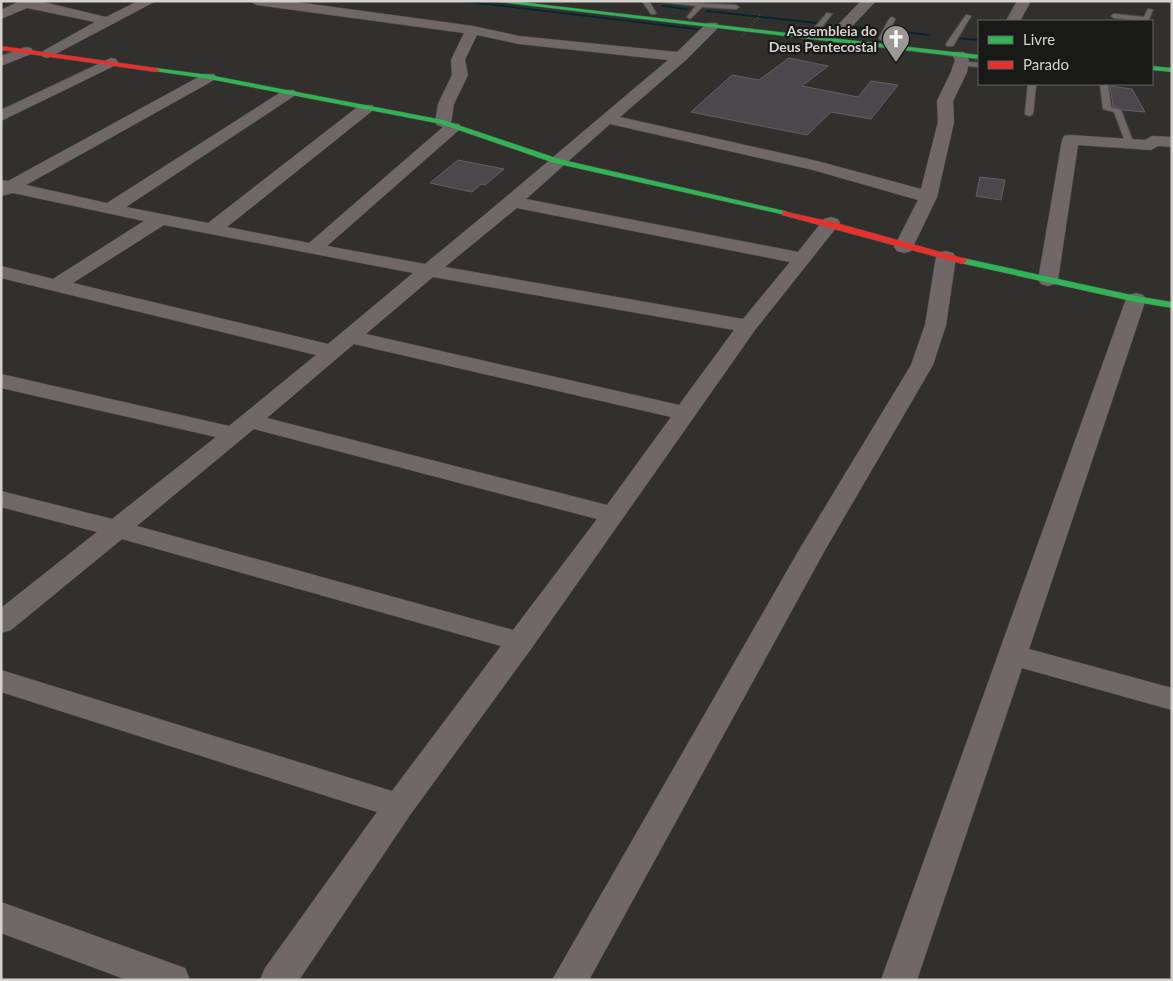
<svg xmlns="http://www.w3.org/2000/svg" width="1173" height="981" font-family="Lato,sans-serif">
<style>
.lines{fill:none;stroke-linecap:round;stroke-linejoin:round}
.stream{fill:#082632;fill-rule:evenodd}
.building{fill:#4c464d;stroke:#626160}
.lane-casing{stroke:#4d4d4b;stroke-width:2}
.street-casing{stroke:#4d4d4b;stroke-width:1}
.fast-casing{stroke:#4d4d4b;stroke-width:1}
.jam-casing{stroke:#4d4d4b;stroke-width:1}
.lane{fill:#706768;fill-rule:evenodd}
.street{fill:#706768;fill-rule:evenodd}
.fast{fill:#30b455;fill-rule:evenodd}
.jam{fill:#e5322d;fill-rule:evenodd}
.path-bridge{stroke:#6a6565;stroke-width:2;stroke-dasharray:0.5 2.5;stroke-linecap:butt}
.labels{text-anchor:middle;stroke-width:4.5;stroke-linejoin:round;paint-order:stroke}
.far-poi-label{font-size:14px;font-weight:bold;fill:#d3d2cf;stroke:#191917;text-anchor:end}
</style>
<rect width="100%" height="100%" fill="#31302d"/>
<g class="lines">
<path class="stream" d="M 453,1 L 468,1 L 696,28 L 698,29 L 696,30 Z
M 662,5 L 687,8 L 689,9 L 687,10 L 663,7 L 662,7 Z
M 706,10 L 816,22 L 818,23 L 816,24 L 707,12 L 706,12 Z
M 852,26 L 876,28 L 878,29 L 876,30 L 851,28 L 850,27 Z
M 898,30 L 928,34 L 930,35 L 928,36 L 899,32 L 897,31 Z
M 953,37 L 979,39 L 979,41 L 955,39 L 953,39 Z"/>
</g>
<path class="building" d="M 789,58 L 828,66 L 802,86 L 858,97 L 871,81 L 898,85 L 871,119 L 831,112 L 807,135 L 691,112 L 732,75 L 759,80 Z
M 1110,86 L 1132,89 L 1145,112 L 1123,110 L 1113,106 Z
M 458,160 L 504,169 L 485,185 L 481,184 L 472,192 L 430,183 Z
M 980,177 L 1005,180 L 1001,200 L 976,196 Z"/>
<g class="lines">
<defs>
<path id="lane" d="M 642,1 L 649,1 L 656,13 L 655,14 L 651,14 Z
M 652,1 L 736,5 L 739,7 L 736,9 L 702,7 L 690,19 L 687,17 L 696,6 Z
M 1148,9 L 1153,10 L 1149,19 L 1146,21 L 1114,18 L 1111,16 L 1114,14 L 1144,17 Z
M 827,13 L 832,14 L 818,32 L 814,32 L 812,31 Z
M 966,15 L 971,16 L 953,46 L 947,46 L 946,44 Z
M 892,17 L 895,19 L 887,38 L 880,40 L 879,38 L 889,19 Z
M 958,61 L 979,63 L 979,67 L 958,65 Z
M 1028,84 L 1036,84 L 1033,114 L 1029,116 L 1025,114 Z
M 1100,84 L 1108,84 L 1111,107 L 1121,110 L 1134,144 L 1133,146 L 1126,144 L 1114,112 L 1103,109 Z"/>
<path id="street" d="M 20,1 L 39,1 L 106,17 L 138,1 L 156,1 L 48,58 L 43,57 L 41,54 L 43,51 L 95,22 L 27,8 L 1,19 L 1,10 Z
M 250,1 L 289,1 L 473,26 L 519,36 L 677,52 L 707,23 L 717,23 L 719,26 L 717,29 L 686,60 L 620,117 L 817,161 L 921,189 L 938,122 L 937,101 L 951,72 L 955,60 L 952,55 L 954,52 L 964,52 L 969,60 L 967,72 L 953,101 L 954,122 L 937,197 L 911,251 L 904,253 L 897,251 L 894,247 L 918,200 L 813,170 L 610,124 L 526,199 L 798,252 L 824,219 L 831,217 L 838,219 L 840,223 L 755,330 L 531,649 L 410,815 L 299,980 L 260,980 L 265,968 L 377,812 L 1,692 L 1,670 L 392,791 L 501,646 L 122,539 L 11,630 L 1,633 L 1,608 L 97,532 L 1,507 L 1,491 L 112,519 L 216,437 L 1,388 L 1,374 L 229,426 L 316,355 L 1,278 L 1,266 L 53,279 L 144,221 L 13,193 L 1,196 L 1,180 L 8,181 L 204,74 L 214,74 L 217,77 L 214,80 L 26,185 L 107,203 L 284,90 L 294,90 L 297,93 L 294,96 L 126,207 L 208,223 L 360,105 L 372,105 L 374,108 L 372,111 L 227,227 L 309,243 L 443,127 L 437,125 L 435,122 L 438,104 L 452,75 L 451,60 L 464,33 L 257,5 ZM 477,35 L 519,44 L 668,60 C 587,128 507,197 425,264 L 327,246 L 459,130 L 461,127 L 459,124 L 451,123 L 454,104 L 468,75 L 465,60 ZM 517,208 L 790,262 L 743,319 L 445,267 ZM 164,225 L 413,273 L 328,344 L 73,283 ZM 433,277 L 734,330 L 679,405 L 366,334 ZM 354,344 L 671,417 L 607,505 L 267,418 ZM 254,429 L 597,519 L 513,630 L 137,526 Z
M 861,1 L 876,1 L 843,36 L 833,36 L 831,33 L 833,30 Z
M 1017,1 L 1031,1 L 1020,21 L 1006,21 Z
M 26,47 L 31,48 L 33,51 L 31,54 L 1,66 L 1,56 Z
M 111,58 L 116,59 L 118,62 L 116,65 L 1,121 L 1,110 Z
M 1070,135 L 1145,140 L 1152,136 L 1172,137 L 1172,147 L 1158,146 L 1151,150 L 1078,145 L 1058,280 L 1055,284 L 1048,286 L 1041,284 L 1038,280 L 1062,140 L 1064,136 Z
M 946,251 L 953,253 L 956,257 L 946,325 L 933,365 L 825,550 L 589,980 L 552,980 L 799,550 L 911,365 L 925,325 L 936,257 L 939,253 Z
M 1136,293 L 1143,295 L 1146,299 L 1029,649 L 1172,688 L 1172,710 L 1022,668 L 917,980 L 881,980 L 1126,299 L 1129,295 Z
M 1,902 L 185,968 L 190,980 L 127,980 L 1,933 Z"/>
<path id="fast" d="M 491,1 L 512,1 L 979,55 L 979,59 Z
M 1152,66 L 1172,68 L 1172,72 L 1152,70 Z
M 156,68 L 209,75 L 443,120 L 559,159 L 785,211 L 789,213 L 785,215 L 554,163 L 441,124 L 209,79 L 154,71 L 153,70 Z
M 963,258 L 1136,296 L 1172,302 L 1172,308 L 1136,302 L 960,263 L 959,261 Z"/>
<path id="jam" d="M 1,46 L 156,68 L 159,70 L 156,72 L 1,50 Z
M 782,211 L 833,222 L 966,259 L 967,261 L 963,264 L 937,257 L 782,215 Z"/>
</defs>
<use href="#lane" class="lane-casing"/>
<use href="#street" class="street-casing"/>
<use href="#fast" class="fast-casing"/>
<use href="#jam" class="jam-casing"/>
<use href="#lane" class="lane"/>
<use href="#street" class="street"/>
<use href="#fast" class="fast"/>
<use href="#jam" class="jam"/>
<path class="path-bridge" d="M 742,36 L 761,14"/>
</g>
<defs>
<symbol id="church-pin" viewBox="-11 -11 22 30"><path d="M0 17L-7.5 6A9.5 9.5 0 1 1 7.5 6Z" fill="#9a9996" stroke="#191917"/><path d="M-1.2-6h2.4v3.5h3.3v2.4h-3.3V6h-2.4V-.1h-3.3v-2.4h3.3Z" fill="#fff"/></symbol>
</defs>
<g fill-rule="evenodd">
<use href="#church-pin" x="880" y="23" width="32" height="43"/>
</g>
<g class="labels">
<g class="far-poi-label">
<text x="877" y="36">Assembleia do<tspan x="877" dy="16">Deus Pentecostal</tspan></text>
</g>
</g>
<rect width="1173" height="981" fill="none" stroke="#d3d2cf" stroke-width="5"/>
<rect x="978" y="20" width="175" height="65" fill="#191917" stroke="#636361"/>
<rect x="988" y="36" width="25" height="8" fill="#30b455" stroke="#636361"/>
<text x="1023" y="45" font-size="15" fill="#d3d2cf">Livre</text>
<rect x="988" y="61" width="25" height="8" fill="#e5322d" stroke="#636361"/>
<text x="1023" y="70" font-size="15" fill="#d3d2cf">Parado</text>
</svg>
